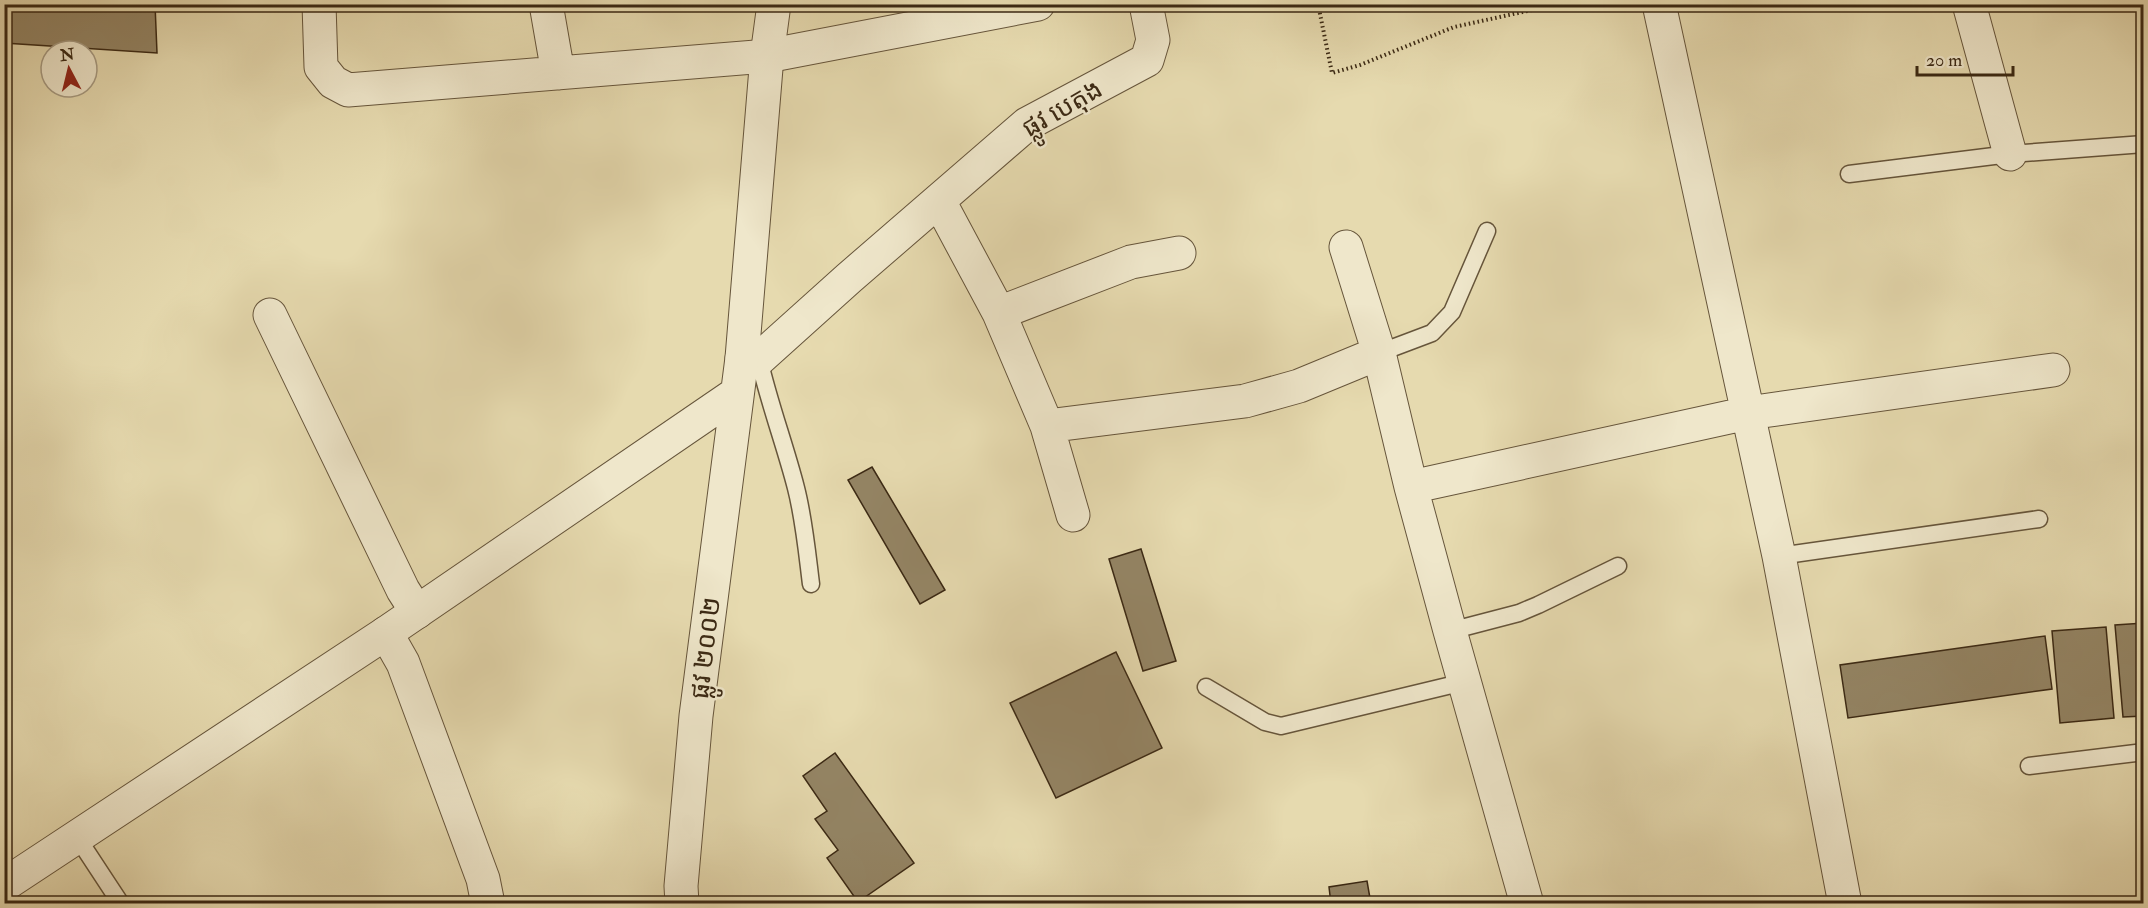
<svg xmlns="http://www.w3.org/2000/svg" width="2148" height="908" font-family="'IM FELL Double Pica','Noto Sans Khmer',serif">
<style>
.building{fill:#948565;stroke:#3b2914;stroke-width:1.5}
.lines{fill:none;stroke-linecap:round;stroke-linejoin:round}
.service-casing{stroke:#66553b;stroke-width:19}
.minor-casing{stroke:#66553b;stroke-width:35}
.tertiary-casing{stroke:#66553b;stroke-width:35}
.path{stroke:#3b2914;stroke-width:4;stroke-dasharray:1.5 3;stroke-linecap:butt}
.service{stroke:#efe7cb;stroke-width:16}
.minor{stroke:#efe7cb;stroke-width:33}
.tertiary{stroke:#efe7cb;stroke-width:33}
.labels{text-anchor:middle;stroke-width:5;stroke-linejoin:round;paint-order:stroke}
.street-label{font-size:26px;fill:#3b2914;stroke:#efe7cb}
</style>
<rect width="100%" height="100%" fill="#e6daaf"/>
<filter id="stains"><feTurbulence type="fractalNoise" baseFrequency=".00333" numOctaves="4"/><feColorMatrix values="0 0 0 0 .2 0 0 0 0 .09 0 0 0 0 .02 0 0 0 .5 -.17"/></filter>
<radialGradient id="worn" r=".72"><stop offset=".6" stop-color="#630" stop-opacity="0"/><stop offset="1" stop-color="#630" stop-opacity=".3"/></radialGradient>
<path class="building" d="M 4,4 L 155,4 L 157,53 L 4,43 Z
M 872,467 L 945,590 L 920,604 L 848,480 Z
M 1141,549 L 1176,661 L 1143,671 L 1109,559 Z
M 2144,623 L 2144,716 L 2123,717 L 2115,625 Z
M 2106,627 L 2114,718 L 2060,723 L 2052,631 Z
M 2045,636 L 2052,689 L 1848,718 L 1840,665 Z
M 1116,652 L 1162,748 L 1056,798 L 1010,703 Z
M 835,753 L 914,863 L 858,902 L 827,858 L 838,850 L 815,819 L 827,811 L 803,776 Z
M 1367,881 L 1371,904 L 1331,904 L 1329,887 Z"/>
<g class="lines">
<defs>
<path id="service" d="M 1849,174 L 2010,154 L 2144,144
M 1379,353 L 1432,333 L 1452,312 L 1487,231
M 759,359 C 769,403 785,445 796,488 C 804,519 807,552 811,584
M 1779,556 L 2039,519
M 1450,631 L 1519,613 L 1538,605 L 1618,566
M 1206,687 L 1265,722 L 1281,726 L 1464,682
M 2029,766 L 2144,752
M 77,837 L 121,904"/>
<path id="minor" d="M 319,4 L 321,67 L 333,82 L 348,90 L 767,56 L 1038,4
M 546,4 L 558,73
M 1659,4 L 1779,556 L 1845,904
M 1969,4 L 2010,154
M 939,201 L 999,313 L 1047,426 L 1073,515
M 1346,247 L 1379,353 L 1411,487 L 1450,631 L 1527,904
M 999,313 L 1131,262 L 1179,253
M 270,315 L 403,590 L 417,612
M 742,358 L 759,359 L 849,278 L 1027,124 L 1147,60 L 1153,40 L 1146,4
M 1047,426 L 1245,401 L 1299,386 L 1379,353
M 1411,487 L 1748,413 L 2053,370
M 386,633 L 403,663 L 483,879 L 488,904"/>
<path id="tertiary" d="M 4,885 L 386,633 L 737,393
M 682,904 L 681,886 L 696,716 L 742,358 L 767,56 L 774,4"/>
</defs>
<use href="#service" class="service-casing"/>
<use href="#minor" class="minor-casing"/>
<use href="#tertiary" class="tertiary-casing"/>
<path class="path" d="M 1318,4 L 1332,73 L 1360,65 L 1454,27 L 1559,4"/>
<use href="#service" class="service"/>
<use href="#minor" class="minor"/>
<use href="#tertiary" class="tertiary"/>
</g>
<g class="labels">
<g class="street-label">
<text transform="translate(1062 108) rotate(-30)" y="9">ផ្លូវ បេតុង</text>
<text transform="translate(705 648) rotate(-83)" y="9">ផ្លូវ ២០០២</text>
</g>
</g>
<rect width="2148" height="908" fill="none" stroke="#e6daaf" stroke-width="24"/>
<rect x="6" y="6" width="2136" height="896" fill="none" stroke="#3b2914" stroke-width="3"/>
<rect x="12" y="12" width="2124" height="884" fill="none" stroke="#3b2914" stroke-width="1.5"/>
<g transform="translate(69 69) rotate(353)"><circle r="28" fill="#efe7cb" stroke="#a79b82" stroke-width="1.5"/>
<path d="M0-4.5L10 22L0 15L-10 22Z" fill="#8f2418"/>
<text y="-9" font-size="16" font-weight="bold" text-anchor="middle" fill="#3b2914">N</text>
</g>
<path d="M1917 66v9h96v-9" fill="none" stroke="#3b2914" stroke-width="3"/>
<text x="1926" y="66" font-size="18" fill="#3b2914" stroke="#efe7cb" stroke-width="4.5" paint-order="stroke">20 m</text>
<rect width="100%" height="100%" filter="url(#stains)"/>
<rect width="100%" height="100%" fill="url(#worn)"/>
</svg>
